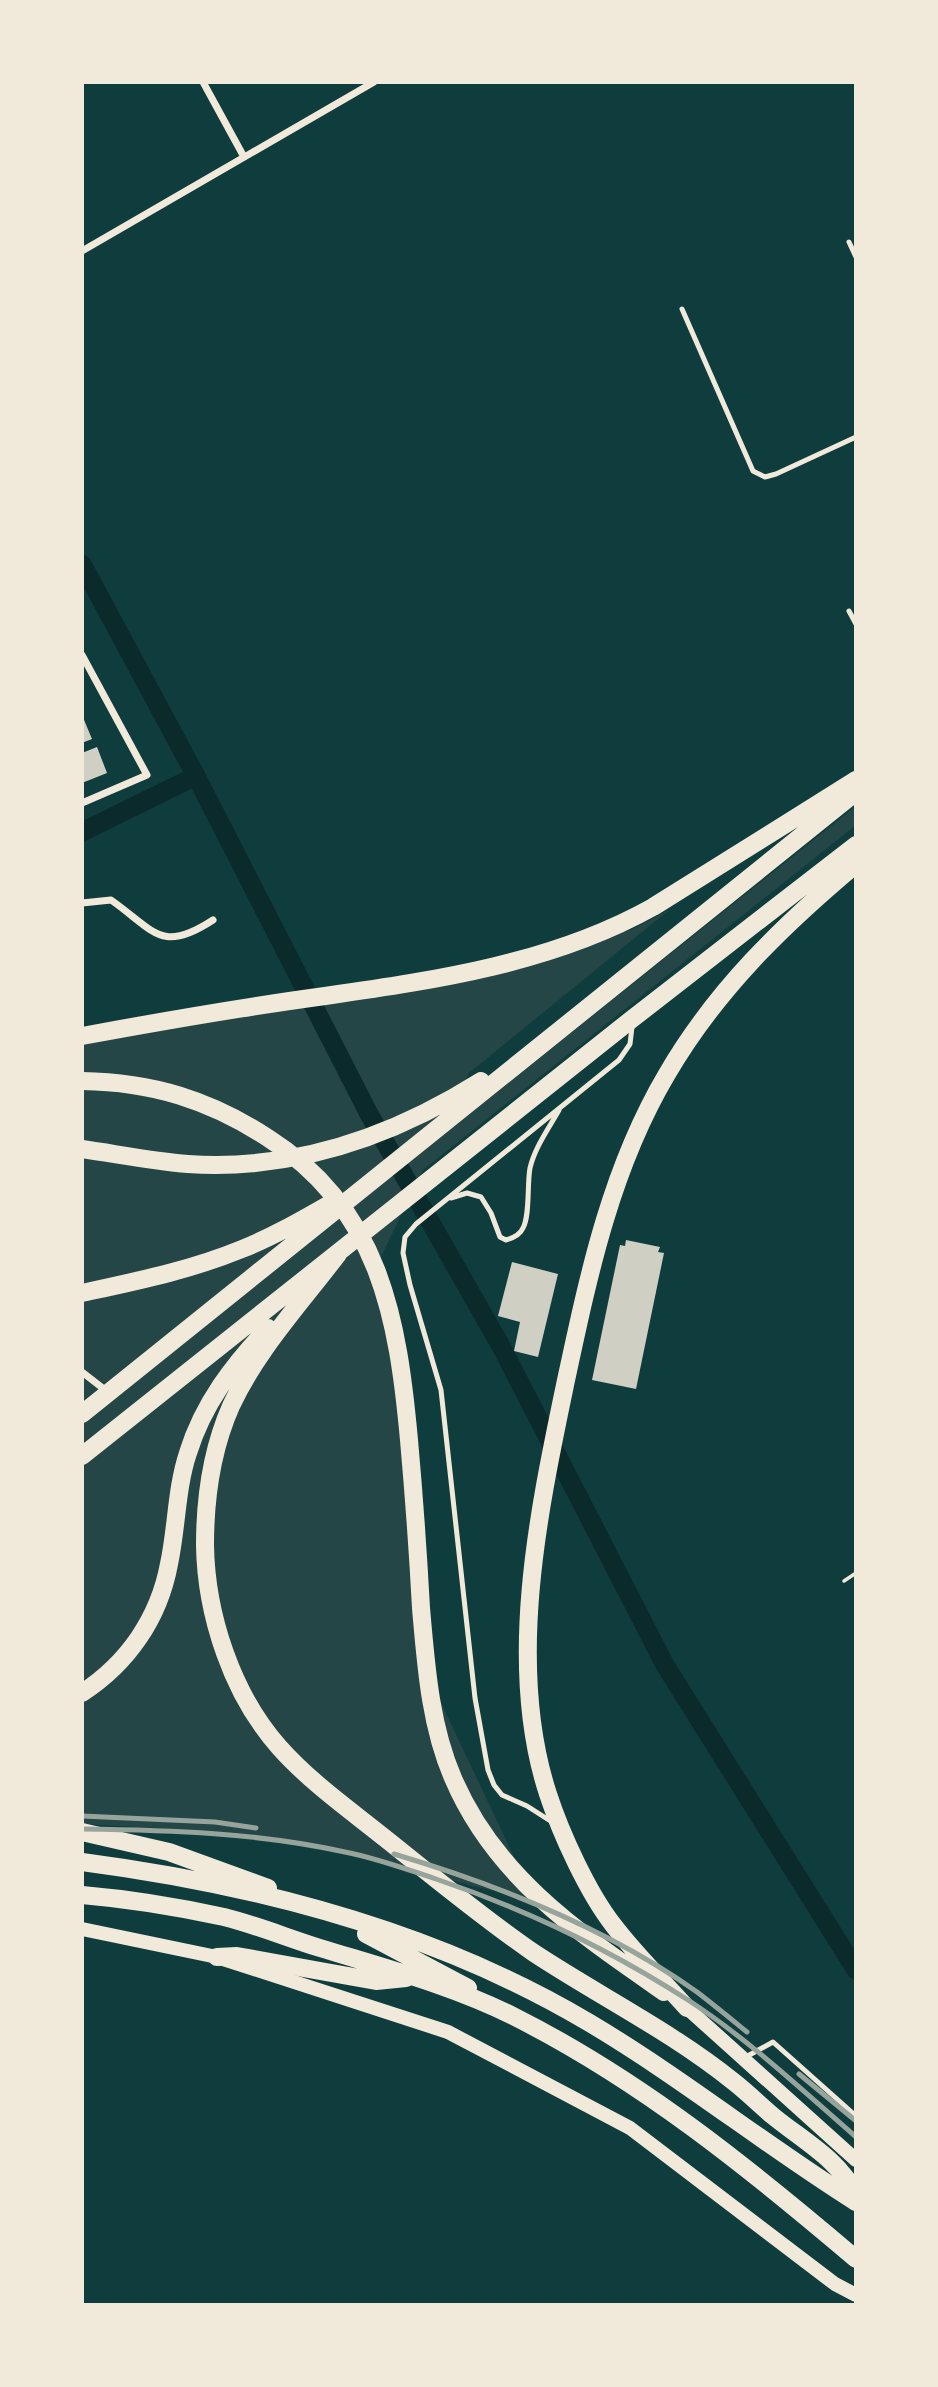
<svg xmlns="http://www.w3.org/2000/svg" width="938" height="2387" font-family="'PT Serif',serif">
<style>
.green{fill:#244646}
.lines{fill:none;stroke-linecap:round;stroke-linejoin:round}
.canal{stroke:#0a2a2b;stroke-width:19}
.building{fill:#cfcfc3}
.path{stroke:#f1e9da;stroke-width:3.5}
.service{stroke:#f1e9da;stroke-width:5}
.minor{stroke:#f1e9da;stroke-width:7}
.secondary{stroke:#f1e9da;stroke-width:14}
.primary{stroke:#f1e9da;stroke-width:18}
.rail{stroke:#97a49c;stroke-width:5}
</style>
<rect width="100%" height="100%" fill="#0f3d3e"/>
<path class="green" d="M 856,806 L 856,825 L 423,1170 L 376,1267 L 411,1460 L 434,1688 L 526,1882 L 538,1900 L 472,1886 L 327,1846 L 210,1831 L 82,1824 L 82,1040 L 388,983 L 558,944 L 631,930 L 669,910 L 469,1073 L 438,1139 Z"/>
<g class="lines">
<path class="canal" d="M 82,564 L 196,776 L 369,1114 L 502,1348 L 665,1665 L 856,1970
M 82,832 L 196,776"/>
</g>
<path class="building" d="M 82,715 L 92,739 L 82,743 Z
M 97,747 L 107,773 L 82,783 L 82,753 Z
M 626,1240 L 660,1247 L 658,1252 L 664,1253 L 636,1389 L 592,1380 L 620,1245 L 625,1246 Z
M 512,1262 L 558,1274 L 538,1357 L 514,1351 L 520,1322 L 498,1316 Z"/>
<g class="lines">
<path class="path" d="M 844,1581 L 856,1573"/>
<path class="service" d="M 849,242 L 856,257
M 682,309 L 753,471 L 765,477 L 776,474 L 856,437
M 849,611 L 856,624
M 451,1198 L 467,1193 L 481,1197 L 491,1213 L 500,1237 L 506,1240 C 513,1238 520,1235 523,1228 C 530,1216 527,1184 530,1168 C 535,1147 549,1128 559,1110
M 552,1822 L 527,1806 L 502,1795 L 494,1785 L 488,1770 L 475,1698 L 441,1390 L 410,1285 L 403,1253 L 405,1237 L 416,1224 L 619,1060 L 630,1044 L 632,1027
M 744,2058 L 773,2042 L 856,2116"/>
<path class="minor" d="M 203,82 L 244,157
M 82,251 L 374,82
M 82,655 L 147,775 L 82,803
M 82,903 L 111,900 C 155,931 161,954 213,920
M 82,1372 L 109,1393"/>
<path class="secondary" d="M 82,1929 L 217,1957 L 448,2032 L 630,2128 L 835,2284 L 856,2295
M 687,2008 L 856,2160"/>
<path class="primary" d="M 82,1036 C 163,1021 244,1007 325,996 C 437,980 553,963 653,907 L 856,780
M 82,1081 C 152,1082 210,1100 268,1138 C 380,1209 398,1319 409,1440 C 414,1496 418,1552 421,1608 C 426,1665 430,1725 453,1778 C 495,1877 579,1933 664,1992
M 82,1149 C 117,1154 152,1161 188,1164 C 294,1171 392,1137 481,1081
M 338,1254 C 301,1303 257,1350 231,1406 C 212,1449 205,1498 205,1545 C 206,1615 232,1694 279,1747 C 310,1782 350,1810 386,1839 C 435,1878 483,1918 534,1953 C 601,1997 672,2032 734,2082 C 748,2093 760,2105 773,2116 C 802,2140 840,2160 856,2195
M 82,1293 C 137,1281 191,1270 242,1249 C 272,1237 300,1221 328,1205
M 82,1414 L 856,792
M 82,1456 L 632,1019 L 856,845
M 82,1693 C 128,1663 159,1618 169,1564 C 177,1527 176,1489 188,1453 C 203,1404 233,1365 268,1328
M 82,1832 L 169,1852 L 268,1888
M 82,1862 C 258,1885 435,1931 588,2022 C 681,2077 765,2145 856,2202
M 82,1895 C 129,1899 178,1907 224,1917 C 256,1925 288,1938 320,1948 C 385,1968 453,1986 515,2017 C 640,2080 749,2168 856,2259
M 366,1934 L 468,1988
M 217,1957 L 237,1956 L 376,1981 L 406,1978
M 687,2008 C 663,1981 636,1955 614,1926 C 588,1893 561,1834 548,1794 C 506,1666 538,1514 565,1385 C 588,1278 610,1170 667,1074 C 716,990 782,926 856,864"/>
<path class="rail" d="M 82,1816 L 215,1822 L 256,1828
M 82,1829 C 170,1830 259,1833 345,1852 C 376,1858 406,1869 436,1879 C 525,1909 609,1949 688,2000 C 748,2039 802,2090 856,2137
M 394,1854 C 498,1885 607,1928 697,1992 C 714,2005 731,2019 747,2032
M 799,2074 L 856,2121"/>
</g>
<rect width="938" height="2387" fill="none" stroke="#f1e9da" stroke-width="168"/>
</svg>
